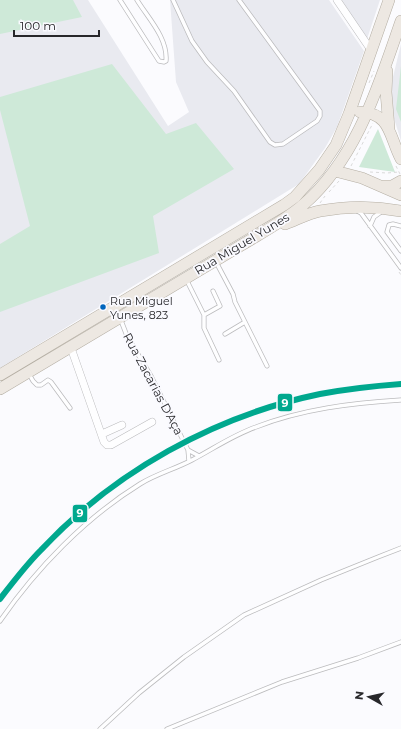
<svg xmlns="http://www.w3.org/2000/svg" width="401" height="729" font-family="Montserrat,sans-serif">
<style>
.built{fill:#e9eaf0}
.green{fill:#cee9d8}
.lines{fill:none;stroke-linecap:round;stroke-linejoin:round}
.service-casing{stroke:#bbbbbd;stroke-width:5}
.minor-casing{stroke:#bbbbbd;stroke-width:8}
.primary-casing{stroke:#b4aea3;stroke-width:12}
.path{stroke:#dadada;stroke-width:1;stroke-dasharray:3 3;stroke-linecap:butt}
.service{stroke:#fefeff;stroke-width:3.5}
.minor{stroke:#fefeff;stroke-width:7}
.primary{stroke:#ede8e2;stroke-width:11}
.rail-1-casing{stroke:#fafaff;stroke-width:9}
.rail-1{stroke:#00a88e;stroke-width:6}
.bus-dot{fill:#0065bd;stroke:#fafaff;stroke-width:1.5}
.labels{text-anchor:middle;stroke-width:3.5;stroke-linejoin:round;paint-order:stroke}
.bus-label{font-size:11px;fill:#27272a;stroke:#fafaff;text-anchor:start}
.street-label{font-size:12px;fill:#27272a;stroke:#fafaff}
.line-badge{stroke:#fafaff;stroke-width:1.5}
.badge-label{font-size:11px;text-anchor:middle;font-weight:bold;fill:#fff}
</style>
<rect width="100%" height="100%" fill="#fbfbfe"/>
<path class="built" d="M 0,0 L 88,0 L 168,126 L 189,112 L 176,82 L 170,0 L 329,0 L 364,51 L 337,127 L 325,148 L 299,184 L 0,368 Z
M 340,0 L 380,0 L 367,39 Z
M 401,44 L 401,141 L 392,112 L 392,81 Z"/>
<path class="green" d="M 0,0 L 73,0 L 82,17 L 0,34 Z
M 112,64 L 166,134 L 196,123 L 234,169 L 153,216 L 159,253 L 0,312 L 0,244 L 30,226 L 0,110 L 0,97 Z
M 401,66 L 401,122 L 396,109 Z
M 378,129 L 395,172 L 359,167 Z"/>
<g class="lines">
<defs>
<path id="service" d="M 120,0 L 159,61 L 164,62 L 166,61 C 168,38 148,18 137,0
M 173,0 L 192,41 L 207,62 L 234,91 L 270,142 L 275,145 L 283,144 L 317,121 L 320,116 L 320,111 L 239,0
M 357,211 L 361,213 L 401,268
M 370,226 L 374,217 L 381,212
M 401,226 L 393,224 L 389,225 L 387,232 L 401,251
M 216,262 L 233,294 L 235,302 L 267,366
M 186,279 L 204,315 L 204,328 L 219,360
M 204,315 L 220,306 L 213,291
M 120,318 L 127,336 L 151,376 L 188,450 L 189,461
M 225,334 L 245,322
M 29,374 L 33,381 L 37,385 L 41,385 L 48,380 L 51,382 L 70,408
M 188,450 L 199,456
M 0,621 C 36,569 85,518 140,484 C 156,474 175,469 192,460 C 213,449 233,435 256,427 C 302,409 352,403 401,400
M 100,729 L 139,693 L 184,657 L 244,615 L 321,580 L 378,557 L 401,548
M 167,729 L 282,682 L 358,658 L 401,642"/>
<path id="minor" d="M 337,0 L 371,50
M 71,348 L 104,442 L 107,445 L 111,445 L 152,422
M 102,434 L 122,425"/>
<path id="primary" d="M 387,71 L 386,92 L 389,128
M 360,112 C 391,113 389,136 401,159
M 335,171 L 362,178 L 401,195
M 383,186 L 392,186 L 401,181
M 285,224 C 296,220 309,213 320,211 C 347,206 374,206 401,211
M 0,375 L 284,205 L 295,197 L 319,170 L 336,145 L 349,114 L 389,0
M 0,389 L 255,237 C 272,227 289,217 303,205 C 357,158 378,87 401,21"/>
</defs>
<use href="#service" class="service-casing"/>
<use href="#minor" class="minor-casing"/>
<use href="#primary" class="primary-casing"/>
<path class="path" d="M 369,83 L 374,71
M 351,166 L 373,123
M 396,166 L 400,174
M 370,172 L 387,173 L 399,172
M 329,192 L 339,181
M 320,203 L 325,196
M 399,272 L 401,275"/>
<use href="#service" class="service"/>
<use href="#minor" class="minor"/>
<use href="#primary" class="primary"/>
<defs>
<path id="rail-1" d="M 0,599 C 13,582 26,565 41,550 C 114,472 214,416 320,394 C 347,389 374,386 401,384"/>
</defs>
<use href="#rail-1" class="rail-1-casing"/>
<use href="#rail-1" class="rail-1"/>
</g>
<circle class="bus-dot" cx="103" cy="307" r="3.5"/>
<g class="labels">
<g class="bus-label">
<text x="110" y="305">Rua Miguel<tspan x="110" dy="14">Yunes, 823</tspan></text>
</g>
<g class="street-label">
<text transform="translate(242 244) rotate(-31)" y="4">Rua Miguel Yunes</text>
<text transform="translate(153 384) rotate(62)" y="4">Rua Zacarias D'Aça</text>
</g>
</g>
<g class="line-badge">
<rect x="277" y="393" width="16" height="19" rx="4" fill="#00a88e"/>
<rect x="72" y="504" width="16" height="19" rx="4" fill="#00a88e"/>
</g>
<g class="badge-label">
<text x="285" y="407">9</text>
<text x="80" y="517">9</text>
</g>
<g transform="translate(369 697) rotate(278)" stroke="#fafaff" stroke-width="3" paint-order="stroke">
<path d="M0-3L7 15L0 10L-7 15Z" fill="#27272a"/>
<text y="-6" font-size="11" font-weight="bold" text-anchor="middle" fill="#27272a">N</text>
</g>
<path d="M14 30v6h85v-6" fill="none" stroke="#27272a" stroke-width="2"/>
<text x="20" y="30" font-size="12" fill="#27272a" stroke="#fafaff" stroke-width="3" paint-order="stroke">100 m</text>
</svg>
